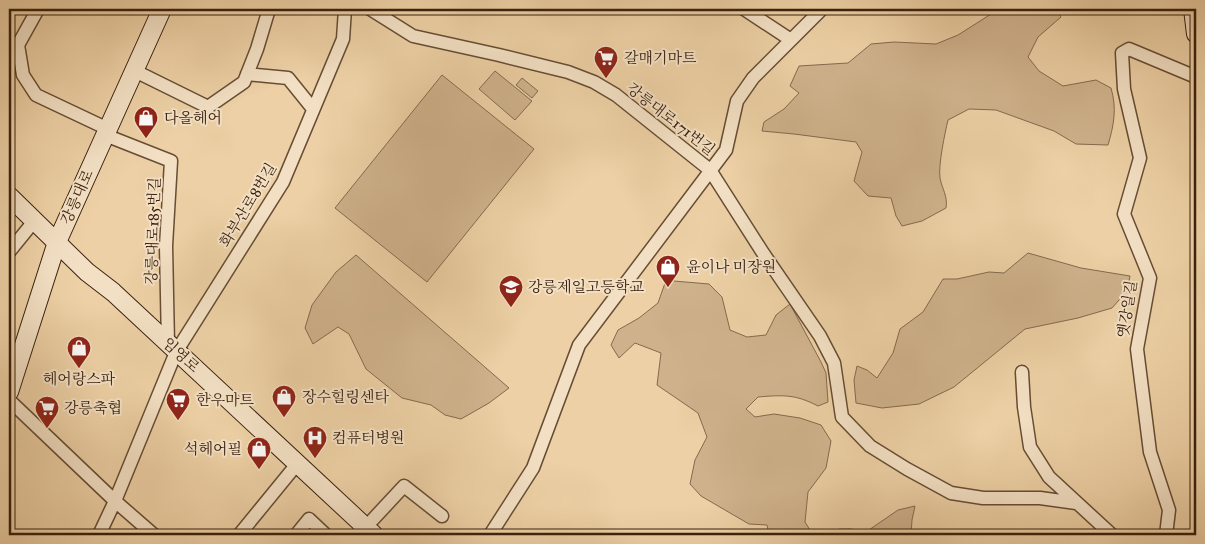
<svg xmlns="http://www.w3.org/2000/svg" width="1205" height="544" font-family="'IM FELL Great Primer','Noto Serif KR',serif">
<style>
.green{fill:#cfb28c;stroke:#846a4e}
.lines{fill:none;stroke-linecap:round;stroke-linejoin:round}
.street-casing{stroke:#674d34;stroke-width:15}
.secondary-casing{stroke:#3a210f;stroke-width:20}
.street{stroke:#f3e0c4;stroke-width:12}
.secondary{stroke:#f3e0c4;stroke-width:18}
.labels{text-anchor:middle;stroke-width:4;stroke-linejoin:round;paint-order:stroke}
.poi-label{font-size:15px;fill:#3a210f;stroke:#f3e0c4;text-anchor:start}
.street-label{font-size:15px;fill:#3a210f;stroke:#f3e0c4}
</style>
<rect width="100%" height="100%" fill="#edd0a5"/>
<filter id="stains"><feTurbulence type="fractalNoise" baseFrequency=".004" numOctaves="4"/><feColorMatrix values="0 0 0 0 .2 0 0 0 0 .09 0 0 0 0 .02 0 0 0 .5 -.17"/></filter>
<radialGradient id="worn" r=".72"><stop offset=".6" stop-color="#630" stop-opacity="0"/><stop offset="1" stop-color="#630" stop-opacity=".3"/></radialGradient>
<path class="green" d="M 992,9 L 1057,9 L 1061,17 L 1038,37 L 1028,57 L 1039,71 L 1063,86 L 1096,80 L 1111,88 C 1117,108 1114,125 1108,145 L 1076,144 L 1054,131 L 996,110 L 969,109 L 948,120 C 945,133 938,165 940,178 C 942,189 948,196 946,208 L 922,221 L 902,226 L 896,216 L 891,198 L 868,196 L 854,181 L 862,152 L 856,142 L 794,134 L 762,131 L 764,122 L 784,109 L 799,93 L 790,86 L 799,66 L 848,63 L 871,44 L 894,42 L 936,44 L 958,35 L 991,14 Z
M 495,71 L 532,101 L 515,120 L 479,89 Z
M 442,75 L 534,149 L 427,282 L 335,208 Z
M 522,78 L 538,91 L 532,98 L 516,85 Z
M 1028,253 L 1081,268 L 1130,276 L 1127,291 L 1112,308 L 1078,318 L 1025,329 L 954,387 L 919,404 L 882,408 L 856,403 L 854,380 L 857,366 L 867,370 L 877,378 L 893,353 L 900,329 L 923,312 L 943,279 L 957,279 L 989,272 L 1004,273 Z
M 356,255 L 509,388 L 489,403 L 461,419 L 445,415 L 431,405 L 402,398 L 366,369 L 349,334 L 338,327 L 313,344 L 305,328 L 312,305 L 336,272 Z
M 674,281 L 709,284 L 722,297 L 730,330 L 747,337 L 766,335 L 776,315 L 790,304 L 821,362 L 826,373 L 828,402 L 818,406 C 795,394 783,395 758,397 L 746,409 L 755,417 L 774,414 L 800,418 L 821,425 L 831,441 L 826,468 L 808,492 L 805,522 L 813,535 L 769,535 L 767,525 L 749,524 L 701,496 L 690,484 L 695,460 L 707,437 L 698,413 L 657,385 L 661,353 L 635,343 L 619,358 L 611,345 L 618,330 L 639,318 L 658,303 L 665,283 Z
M 915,506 L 912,520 L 911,535 L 836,535 L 839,529 L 851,529 L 866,532 L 898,510 Z"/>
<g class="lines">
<defs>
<path id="street" d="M 38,9 L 18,45 L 23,75 L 36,95 L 108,129
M 370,9 L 413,36 L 499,55 L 568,72 L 594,82 L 616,95 L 710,170 L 763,253 L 820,336 L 834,363 L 842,417 L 870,446 L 907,469 L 951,493 L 983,498 L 1040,498 L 1076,503
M 744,9 L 791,40
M 133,70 L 208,107 L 244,82 L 257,49 L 269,9
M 247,74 L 288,78 L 313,109
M 105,135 L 171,161 L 166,246 L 168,344
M 9,252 L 35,220
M 1022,372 L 1024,407 L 1030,447 L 1049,477 L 1112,535
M 9,400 L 115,501 L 154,535
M 365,528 L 404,486 L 442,516
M 99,535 L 115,501 L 176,352 L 283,182 L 343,39 L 345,9
M 239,535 L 297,464
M 296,535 L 309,519 L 326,535
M 490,535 L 533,468 L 579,345 L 726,150 L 737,101 L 753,78 L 822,9
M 1166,535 L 1169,510 L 1150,452 L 1137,349 L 1150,278 L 1124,214 L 1140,158 L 1124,89 L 1122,53 L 1129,49 L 1196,77"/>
<path id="secondary" d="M 1193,9 L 1196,34
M 9,196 L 87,272 L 113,292 L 374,535
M 9,392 L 57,242 L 162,9"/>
</defs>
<use href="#street" class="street-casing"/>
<use href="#secondary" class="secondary-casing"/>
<use href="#street" class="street"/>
<use href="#secondary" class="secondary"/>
</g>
<defs>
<symbol id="supermarket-pin" viewBox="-11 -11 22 30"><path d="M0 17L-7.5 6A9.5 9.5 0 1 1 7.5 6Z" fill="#8f2418" stroke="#f3e0c4"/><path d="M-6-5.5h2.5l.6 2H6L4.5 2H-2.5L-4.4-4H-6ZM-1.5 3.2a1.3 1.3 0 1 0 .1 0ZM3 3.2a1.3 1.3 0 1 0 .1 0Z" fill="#fff"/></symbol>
<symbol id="shop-pin" viewBox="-11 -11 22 30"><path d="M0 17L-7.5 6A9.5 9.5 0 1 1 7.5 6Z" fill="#8f2418" stroke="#f3e0c4"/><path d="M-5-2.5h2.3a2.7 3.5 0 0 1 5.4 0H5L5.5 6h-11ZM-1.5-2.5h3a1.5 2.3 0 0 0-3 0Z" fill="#fff"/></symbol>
<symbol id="school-pin" viewBox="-11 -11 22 30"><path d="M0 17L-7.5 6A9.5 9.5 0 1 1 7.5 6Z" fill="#8f2418" stroke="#f3e0c4"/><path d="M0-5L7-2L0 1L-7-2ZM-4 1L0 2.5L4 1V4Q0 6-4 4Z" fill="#fff"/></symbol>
<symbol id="hospital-pin" viewBox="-11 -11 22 30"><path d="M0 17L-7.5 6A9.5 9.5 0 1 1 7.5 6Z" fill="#8f2418" stroke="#f3e0c4"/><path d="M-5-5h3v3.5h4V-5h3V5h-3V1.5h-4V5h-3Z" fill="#fff"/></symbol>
</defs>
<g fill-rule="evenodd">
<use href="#supermarket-pin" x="592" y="44" width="28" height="38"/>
<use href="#shop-pin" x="132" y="104" width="28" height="38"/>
<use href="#shop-pin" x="654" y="253" width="28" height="38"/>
<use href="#school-pin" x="497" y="273" width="28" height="38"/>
<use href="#shop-pin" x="65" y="334" width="28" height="38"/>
<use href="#shop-pin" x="270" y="383" width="28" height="38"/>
<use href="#supermarket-pin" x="164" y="386" width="28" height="38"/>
<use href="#supermarket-pin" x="33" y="394" width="28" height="38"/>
<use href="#hospital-pin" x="301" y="424" width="28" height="38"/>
<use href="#shop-pin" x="245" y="435" width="28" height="38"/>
</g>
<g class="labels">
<g class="poi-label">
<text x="624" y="63">갈매기마트</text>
<text x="164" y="123">다올헤어</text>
<text x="686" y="272">윤이나 미장원</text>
<text x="528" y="292">강릉제일고등학교</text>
<text x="79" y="384" text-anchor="middle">헤어랑스파</text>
<text x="302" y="402">장수힐링센타</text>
<text x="196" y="405">한우마트</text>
<text x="64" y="413">강릉축협</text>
<text x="332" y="443">컴퓨터병원</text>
<text x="242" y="454" text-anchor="end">석헤어필</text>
</g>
<g class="street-label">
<text transform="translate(671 119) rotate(38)" y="5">강릉대로171번길</text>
<text transform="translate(77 197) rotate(-66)" y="5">강릉대로</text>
<text transform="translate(248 205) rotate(-59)" y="5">화부산로8번길</text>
<text transform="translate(153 231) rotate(-88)" y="5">강릉대로185번길</text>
<text transform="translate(1127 309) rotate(-81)" y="5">옛강일길</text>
<text transform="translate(181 355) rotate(42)" y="5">임영로</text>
</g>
</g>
<rect width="1205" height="544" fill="none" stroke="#edd0a5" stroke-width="30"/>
<rect x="10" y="10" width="1185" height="524" fill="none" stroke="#3a210f" stroke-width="2.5"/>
<rect x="15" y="15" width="1175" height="514" fill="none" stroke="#3a210f"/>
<rect width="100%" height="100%" filter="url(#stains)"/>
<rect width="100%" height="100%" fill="url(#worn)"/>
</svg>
